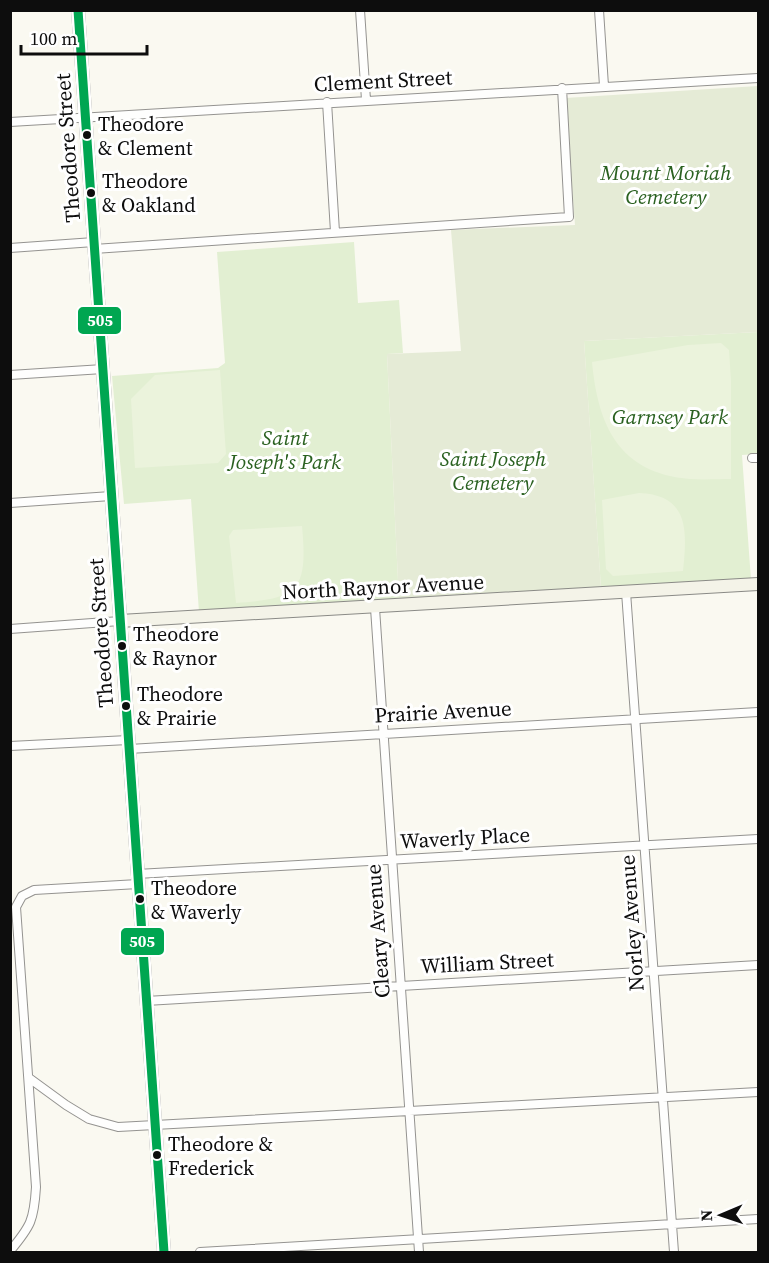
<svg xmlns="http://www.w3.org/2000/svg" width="769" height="1263" font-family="'Source Serif 4',serif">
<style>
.green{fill:#e2efd2}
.cemetery{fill:#e5ebd6}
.pitch{fill:#ebf3dc}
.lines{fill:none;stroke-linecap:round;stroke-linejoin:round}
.street-casing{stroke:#949390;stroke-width:10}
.secondary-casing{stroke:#8a8a86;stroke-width:14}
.street{stroke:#fefefd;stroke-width:8}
.secondary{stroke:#f4f3e8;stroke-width:12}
.bus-1-casing{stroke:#fff;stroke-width:14}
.bus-1{stroke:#00a651;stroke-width:9}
.bus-dot{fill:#0d0d0d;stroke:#fff;stroke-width:2}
.labels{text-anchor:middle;stroke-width:6;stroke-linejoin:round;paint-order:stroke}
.bus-label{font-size:20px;fill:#0d0d0d;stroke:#fff;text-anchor:start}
.street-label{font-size:21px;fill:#0d0d0d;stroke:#fff}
.park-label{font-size:21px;font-style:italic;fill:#2a6120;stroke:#fff}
.line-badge{stroke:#fff;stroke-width:2}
.badge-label{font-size:16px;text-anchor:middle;font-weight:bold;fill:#fff}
</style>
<rect width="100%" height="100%" fill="#faf9f1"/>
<path class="green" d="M 354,242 L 358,303 L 399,300 L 403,353 L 387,354 L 399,601 L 199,612 L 191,499 L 124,504 L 112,376 L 218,368 L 225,363 L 217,252 Z
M 758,332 L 758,454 L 742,455 L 751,580 L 601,588 L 584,341 Z"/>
<path class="cemetery" d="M 758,86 L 758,332 L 584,341 L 601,588 L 399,601 L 387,354 L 461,351 L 451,230 L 575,225 L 565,98 Z"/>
<path class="pitch" d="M 721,343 L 729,350 L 731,381 L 731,479 C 718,479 704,480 690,479 C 619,473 598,426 592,362 L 688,345 Z
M 220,370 L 226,454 L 218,463 L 135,468 L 131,399 L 155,375 Z
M 639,493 C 690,495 687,532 683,571 L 613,576 L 606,569 L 602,500 Z
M 302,526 C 308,590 299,599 236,603 L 229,536 L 233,530 Z"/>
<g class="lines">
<defs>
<path id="street" d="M 360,10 L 366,100
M 599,10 L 604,86
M 327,102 L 335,232
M 10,122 L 758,78
M 10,248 L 94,242
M 94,249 L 569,217 L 562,88
M 10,375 L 103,369
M 752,458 L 758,458
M 10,503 L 111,496
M 626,592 L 674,1252
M 375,608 L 419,1252
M 10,629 L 120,621
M 10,746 L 128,740
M 129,749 L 758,712
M 137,874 L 758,839
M 146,1001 L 758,965
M 29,1078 L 66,1105 L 89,1119 L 118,1127 L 758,1092
M 10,1251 C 31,1226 34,1220 36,1187 L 16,907 L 22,896 L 34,890 L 138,884
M 200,1252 L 758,1219"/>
<path id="secondary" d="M 78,10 L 164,1252
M 120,621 L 758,584"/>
</defs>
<use href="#street" class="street-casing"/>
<use href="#secondary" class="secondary-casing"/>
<use href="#street" class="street"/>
<use href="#secondary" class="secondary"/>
<defs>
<path id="bus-1" d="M 78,10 L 164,1252"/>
</defs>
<use href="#bus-1" class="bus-1-casing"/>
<use href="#bus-1" class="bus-1"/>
</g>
<g class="bus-dot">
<circle cx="87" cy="135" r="5"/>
<circle cx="91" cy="193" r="5"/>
<circle cx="122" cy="646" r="5"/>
<circle cx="126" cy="706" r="5"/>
<circle cx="140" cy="899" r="5"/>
<circle cx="157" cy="1155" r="5"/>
</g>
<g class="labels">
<g class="bus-label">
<text x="98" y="131">Theodore<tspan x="98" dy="24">&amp; Clement</tspan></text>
<text x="102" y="188">Theodore<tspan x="102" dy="24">&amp; Oakland</tspan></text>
<text x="133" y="641">Theodore<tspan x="133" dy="24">&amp; Raynor</tspan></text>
<text x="137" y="701">Theodore<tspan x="137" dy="24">&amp; Prairie</tspan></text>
<text x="151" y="895">Theodore<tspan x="151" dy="24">&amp; Waverly</tspan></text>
<text x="168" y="1151">Theodore &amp;<tspan x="168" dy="24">Frederick</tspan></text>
</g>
<g class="street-label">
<text transform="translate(383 81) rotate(-3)" y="7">Clement Street</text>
<text transform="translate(68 148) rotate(-94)" y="7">Theodore Street</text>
<text transform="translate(383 587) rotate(-3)" y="7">North Raynor Avenue</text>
<text transform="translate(101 633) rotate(-94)" y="7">Theodore Street</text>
<text transform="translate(443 712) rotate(-3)" y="7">Prairie Avenue</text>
<text transform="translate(465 838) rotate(-3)" y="7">Waverly Place</text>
<text transform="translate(632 923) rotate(-94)" y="7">Norley Avenue</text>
<text transform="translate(378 931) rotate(-94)" y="7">Cleary Avenue</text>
<text transform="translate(487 963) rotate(-3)" y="7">William Street</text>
</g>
<g class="park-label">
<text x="666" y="180">Mount Moriah<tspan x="666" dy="24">Cemetery</tspan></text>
<text x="670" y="424">Garnsey Park</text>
<text x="285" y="445">Saint<tspan x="285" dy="24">Joseph's Park</tspan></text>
<text x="493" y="466">Saint Joseph<tspan x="493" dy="24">Cemetery</tspan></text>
</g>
</g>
<g class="line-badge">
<rect x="77" y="306" width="45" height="29" rx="6" fill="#00a651"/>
<rect x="120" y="927" width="45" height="29" rx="6" fill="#00a651"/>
</g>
<g class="badge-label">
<text x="100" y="326">505</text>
<text x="142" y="947">505</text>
</g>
<rect width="769" height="1263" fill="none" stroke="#0d0d0d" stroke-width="24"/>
<g transform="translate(721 1215) rotate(268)" stroke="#ffffff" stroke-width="4.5" paint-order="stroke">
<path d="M0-4.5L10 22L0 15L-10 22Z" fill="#0d0d0d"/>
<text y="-9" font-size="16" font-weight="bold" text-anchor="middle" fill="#0d0d0d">N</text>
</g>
<path d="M21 45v9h126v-9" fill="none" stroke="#0d0d0d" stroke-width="3"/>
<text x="30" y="45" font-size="18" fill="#0d0d0d" stroke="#ffffff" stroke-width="4.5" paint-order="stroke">100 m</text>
</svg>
